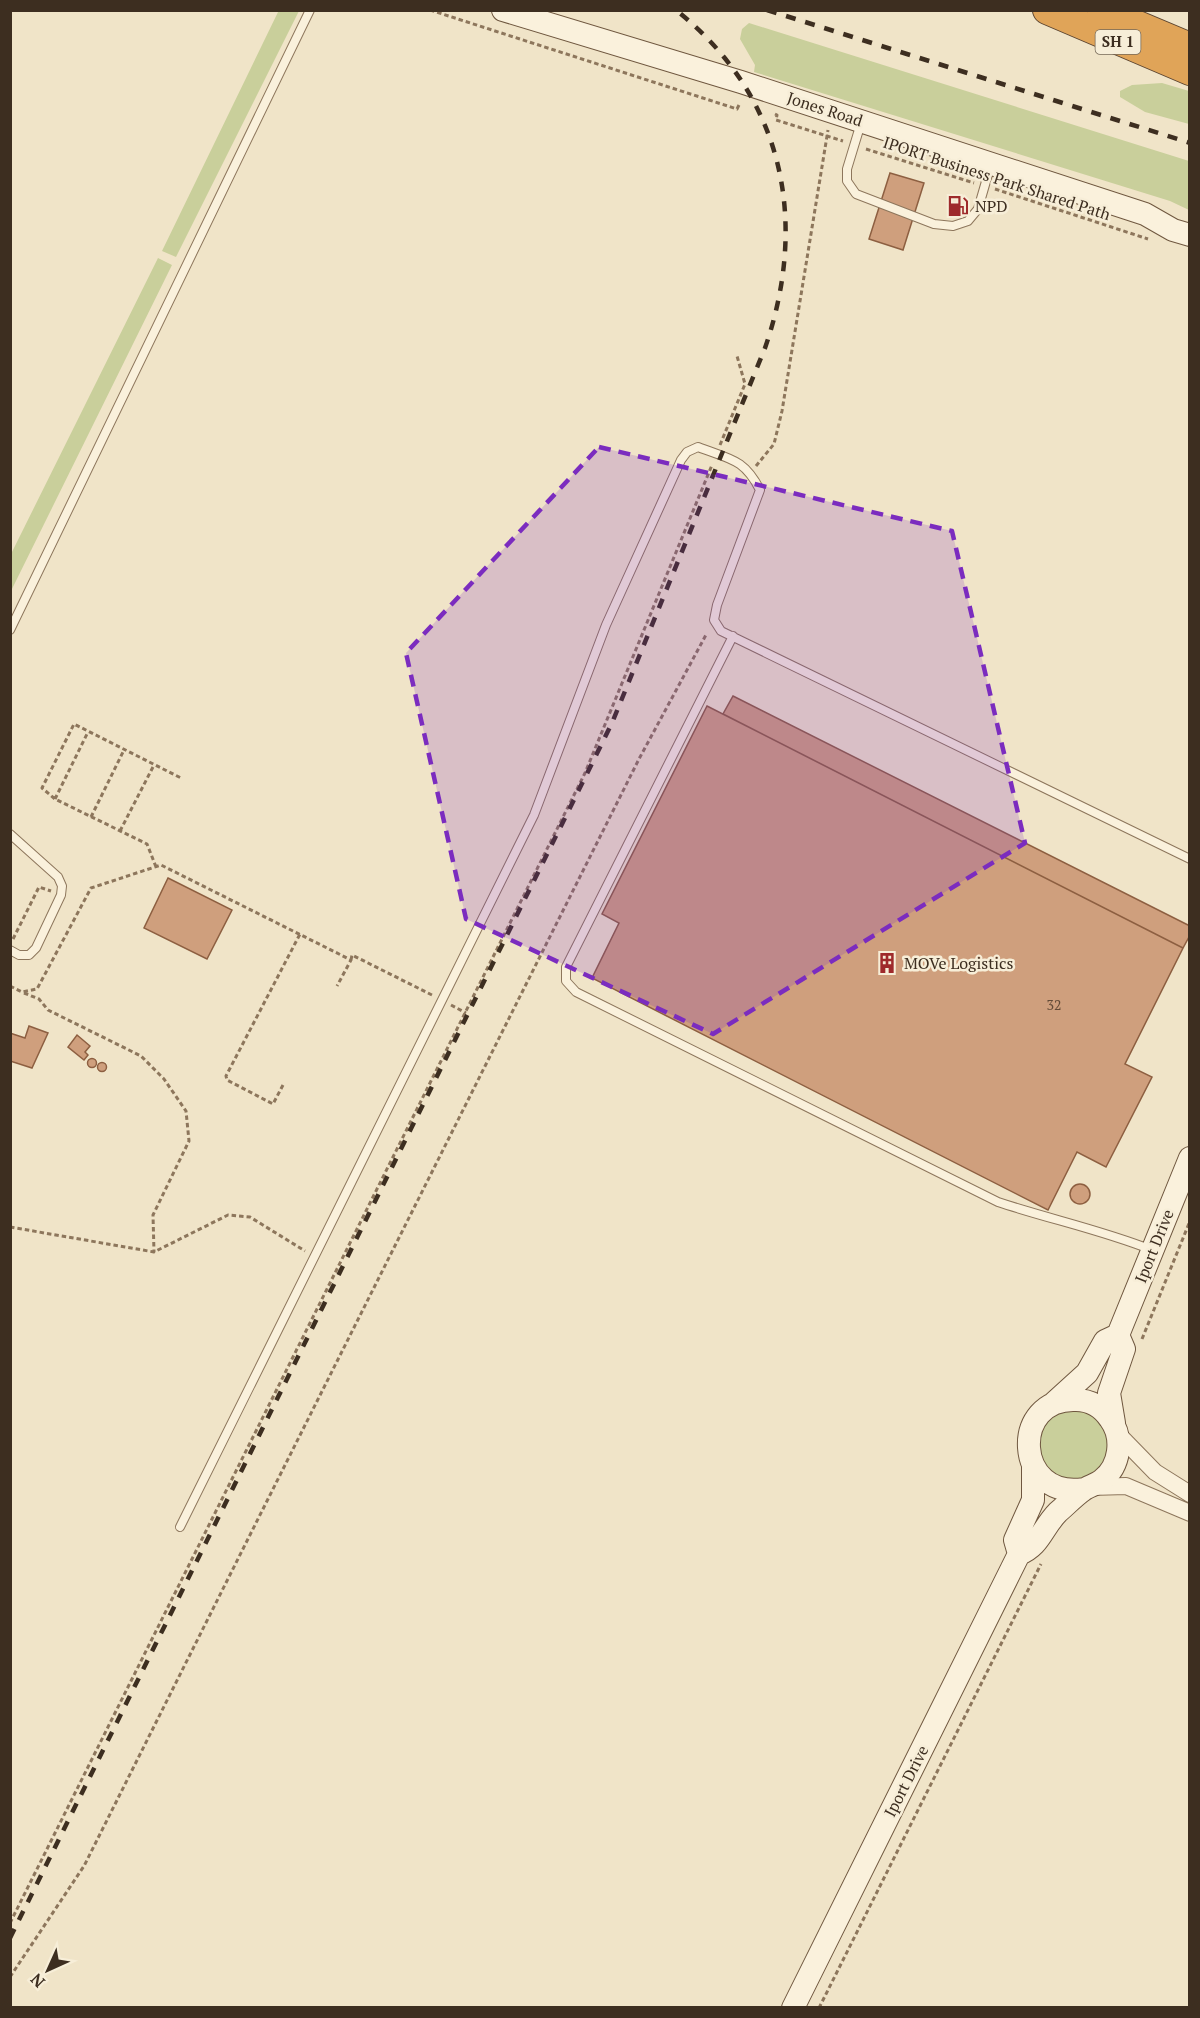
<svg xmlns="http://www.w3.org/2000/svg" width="1200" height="2018" font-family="'PT Serif',serif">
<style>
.green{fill:#c9cf9b}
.building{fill:#cf9f7d;stroke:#8d5f41;stroke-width:1.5}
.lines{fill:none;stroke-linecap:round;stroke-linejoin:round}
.lane-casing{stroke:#8d765c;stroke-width:10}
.street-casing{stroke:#8d765c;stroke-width:18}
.secondary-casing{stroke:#6f573f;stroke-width:24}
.highway-casing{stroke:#5b4430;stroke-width:30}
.path{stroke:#8d765c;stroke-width:3;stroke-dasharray:4.5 3;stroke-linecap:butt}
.lane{stroke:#faf1dc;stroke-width:8}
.street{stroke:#faf1dc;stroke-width:16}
.secondary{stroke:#faf1dc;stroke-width:22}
.highway{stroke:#e0a458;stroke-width:28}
.rail{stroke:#3d2e20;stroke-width:4.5;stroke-dasharray:10 10;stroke-linecap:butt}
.marked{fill:#7b2cbf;fill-opacity:0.2;stroke:#7b2cbf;stroke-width:4.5;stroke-dasharray:12 8;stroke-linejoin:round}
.labels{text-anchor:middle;stroke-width:5;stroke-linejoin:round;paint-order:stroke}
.number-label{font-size:14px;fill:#624a37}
.shield{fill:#f7eed8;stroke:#756857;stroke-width:1.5}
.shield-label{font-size:15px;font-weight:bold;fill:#3d2e20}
.street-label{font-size:16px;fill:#3d2e20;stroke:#f7eed8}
.poi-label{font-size:16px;fill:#3d2e20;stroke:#f7eed8;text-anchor:start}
</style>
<rect width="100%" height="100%" fill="#f0e4c8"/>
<path class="green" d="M 279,10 L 299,11 L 176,257 L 162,251 Z
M 749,23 L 1189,161 L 1189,210 L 1170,201 L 754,72 L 755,65 L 740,39 L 742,29 Z
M 1162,83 L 1189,91 L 1189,124 L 1145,112 L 1120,97 L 1120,91 L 1132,85 Z
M 158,258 L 172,265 L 11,591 L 11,554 Z
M1038 1444a35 35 0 1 1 70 0a35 35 0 1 1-70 0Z"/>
<path class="building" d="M 890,173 L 924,183 L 903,250 L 869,239 Z
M 733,696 L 1190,926 L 1190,935 L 1183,948 L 723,714 Z
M 707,706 L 1183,948 L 1125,1064 L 1152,1077 L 1106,1167 L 1077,1152 L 1048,1210 L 592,978 L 619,923 L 602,914 Z
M 168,878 L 232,910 L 207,959 L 144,928 Z
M 29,1026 L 48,1033 L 32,1068 L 10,1061 L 10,1033 L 25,1038 Z
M 77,1035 L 90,1046 L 85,1052 L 88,1055 L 84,1060 L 68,1047 Z
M87.5 1063a4.5 4.5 0 1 1 9 0a4.5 4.5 0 1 1-9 0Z
M97.5 1067a4.5 4.5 0 1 1 9 0a4.5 4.5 0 1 1-9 0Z
M1070 1194a10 10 0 1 1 20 0a10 10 0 1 1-20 0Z"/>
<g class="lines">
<defs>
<path id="lane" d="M 861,123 L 847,169 L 847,181 L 856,194 L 934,224 L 953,226 L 968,221 L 978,209 L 991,164
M 10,630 L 310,10
M 733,636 L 566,967 L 566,981 L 576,992 L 998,1202 C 1049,1219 1102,1230 1152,1250
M 10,834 L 58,877 L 62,886 L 61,895 L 36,948 L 29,955 L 19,955 L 10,950
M 180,1527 L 534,815 L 606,625 L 681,460 L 687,452 L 698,447 C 729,459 744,458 760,490 L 717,605 L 714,620 L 721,631 L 1190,859"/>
<path id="street" d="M 1117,1433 L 1155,1472 L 1190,1494
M 1091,1487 L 1126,1486 L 1190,1513"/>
<path id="secondary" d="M 503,10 L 741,82 L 1145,214 L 1173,230 L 1190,235
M 1054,1403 L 1087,1373 L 1105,1341 L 1118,1335 L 1190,1158
M 1114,1423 L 1109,1393 L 1124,1349 L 1118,1335
M 1019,1554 L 1015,1540 L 1033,1500 L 1033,1465
M 793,2008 L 1019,1554 C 1040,1546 1042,1528 1058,1512 C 1066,1505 1074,1497 1082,1491 C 1088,1486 1096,1485 1102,1480 C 1120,1466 1124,1438 1110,1419 C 1102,1407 1090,1400 1076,1400 C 1010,1397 1014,1500 1084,1489"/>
<path id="highway" d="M 1047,10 L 1190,71
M 1102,10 L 1190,47"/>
</defs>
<use href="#lane" class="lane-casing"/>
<use href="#street" class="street-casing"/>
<use href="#secondary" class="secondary-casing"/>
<use href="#highway" class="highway-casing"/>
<path class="path" d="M 430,10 L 737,109 L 740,103
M 775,114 L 777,115 L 776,120 L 843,141
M 866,149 L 974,183
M 995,189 L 1148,239
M 720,445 L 745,384 L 737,356
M 756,466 L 774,444 L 782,411 L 828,130
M 55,799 L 88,732
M 91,817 L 124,750
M 120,831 L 154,765
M 156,867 L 147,844 L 55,799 L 42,788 L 74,724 L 181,778
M 13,939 L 39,887 L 51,891
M 351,960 L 352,955 L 432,995
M 10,986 L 22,992 L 37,989 L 91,888 L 161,865 L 351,960 L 337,986
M 24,993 L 39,999 L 48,1010 L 141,1056 L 164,1079 L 186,1111 L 189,1141 L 153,1215 L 154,1252
M 451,1005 L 466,1013
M 283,1085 L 273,1104 L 227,1080 L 226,1076 L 300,934
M 10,1227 L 154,1252 L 228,1215 L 250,1217 L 305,1251
M 1142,1339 L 1190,1221
M 10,1923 L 585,773 L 712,465
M 10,1977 L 84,1866 L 639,759 L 707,633
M 819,2008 L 1041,1564"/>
<use href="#lane" class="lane"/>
<use href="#street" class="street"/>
<use href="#secondary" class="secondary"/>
<use href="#highway" class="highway"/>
<path class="rail" d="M 767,10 L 1190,143
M 10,1938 L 612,723 L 765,348 C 809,221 784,96 676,10"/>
</g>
<path class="marked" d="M 599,447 L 952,531 L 1025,843 L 713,1034 L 466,919 L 406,653 Z"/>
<defs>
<symbol id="fuel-bare" viewBox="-9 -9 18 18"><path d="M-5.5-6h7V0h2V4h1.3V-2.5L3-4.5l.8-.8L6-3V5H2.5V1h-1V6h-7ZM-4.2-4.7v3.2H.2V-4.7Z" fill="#9e2a2b" stroke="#f7eed8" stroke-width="2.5" paint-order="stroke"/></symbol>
<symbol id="building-bare" viewBox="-9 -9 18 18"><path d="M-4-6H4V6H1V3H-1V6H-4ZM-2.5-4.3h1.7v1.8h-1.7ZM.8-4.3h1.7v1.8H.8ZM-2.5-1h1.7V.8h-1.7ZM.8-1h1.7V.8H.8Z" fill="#9e2a2b" stroke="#f7eed8" stroke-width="2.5" paint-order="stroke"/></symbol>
</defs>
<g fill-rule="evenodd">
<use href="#fuel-bare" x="943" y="191" width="30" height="30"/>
<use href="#building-bare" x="872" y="948" width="30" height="30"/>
</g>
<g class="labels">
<g class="number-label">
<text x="1054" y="1010">32</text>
</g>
<rect class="shield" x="1095.5" y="30" width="45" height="24" rx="4.5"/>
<g class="shield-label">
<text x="1118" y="47">SH 1</text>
</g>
<g class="street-label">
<text transform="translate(825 109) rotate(18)" y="6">Jones Road</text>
<text transform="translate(997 178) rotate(18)" y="6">IPORT Business Park Shared Path</text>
<text transform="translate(1154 1246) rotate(-68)" y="6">Iport Drive</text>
<text transform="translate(906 1781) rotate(-63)" y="6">Iport Drive</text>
</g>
<g class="poi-label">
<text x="975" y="212">NPD</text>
<text x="904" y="969">MOVe Logistics</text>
</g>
</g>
<rect width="1200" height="2018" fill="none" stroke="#3d2e20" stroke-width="24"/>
<g transform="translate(48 1970) rotate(225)" stroke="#f7eed8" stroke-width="4.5" paint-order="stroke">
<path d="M0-4.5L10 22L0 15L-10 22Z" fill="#3d2e20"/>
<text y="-9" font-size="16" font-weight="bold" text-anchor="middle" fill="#3d2e20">N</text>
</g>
</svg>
